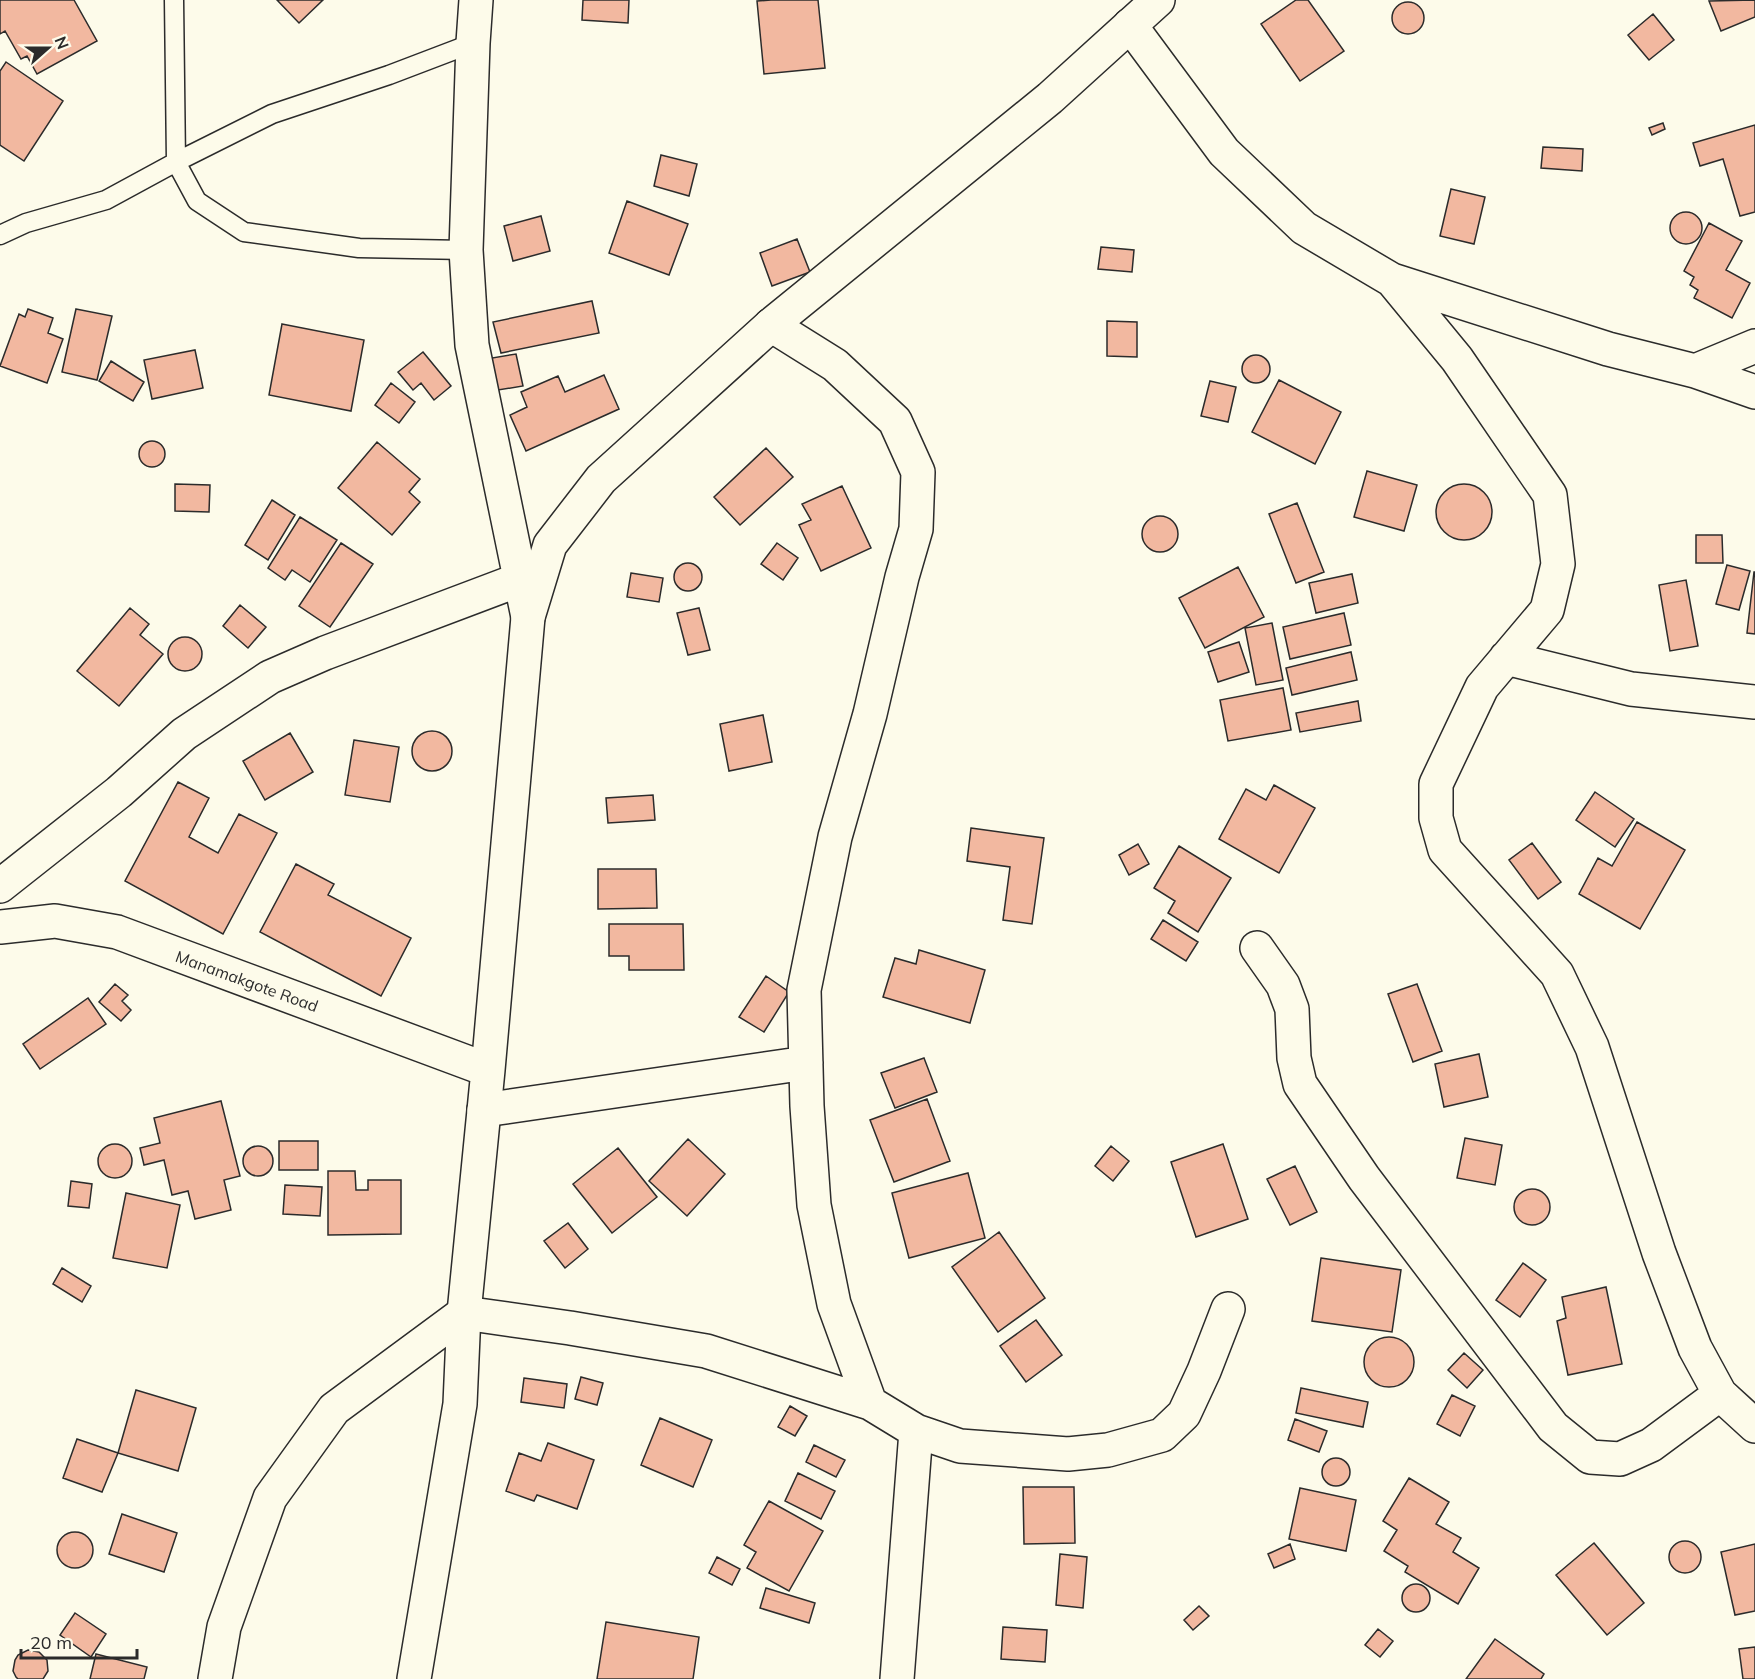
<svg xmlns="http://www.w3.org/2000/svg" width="1755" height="1679" font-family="Mulish,sans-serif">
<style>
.building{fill:#f2b8a0;stroke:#2b2b2b;stroke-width:1.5}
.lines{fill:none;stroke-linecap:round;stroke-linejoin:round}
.lane-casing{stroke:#2b2b2b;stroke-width:21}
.street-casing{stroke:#2b2b2b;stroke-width:36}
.secondary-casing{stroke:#2b2b2b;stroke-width:36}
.lane{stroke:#fdfbea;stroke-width:18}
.street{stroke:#fdfbea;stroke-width:33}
.secondary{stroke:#fdfbea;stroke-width:33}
.labels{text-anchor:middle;stroke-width:4.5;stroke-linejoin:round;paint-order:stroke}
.street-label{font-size:16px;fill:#2b2b2b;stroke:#fdfbea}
</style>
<rect width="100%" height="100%" fill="#fdfbea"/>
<path class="building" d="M 0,0 L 74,0 L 97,41 L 37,74 L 27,56 L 21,59 L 5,31 L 0,34 Z
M 277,0 L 323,0 L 299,23 Z
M 583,0 L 629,0 L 628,23 L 582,20 Z
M 771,0 L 818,0 L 825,68 L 764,74 L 757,1 Z
M 1296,0 L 1308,0 L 1344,51 L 1300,81 L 1261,24 Z
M 1755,0 L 1755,17 L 1721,31 L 1709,1 Z
M1392 18a16 16 0 1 1 32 0a16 16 0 1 1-32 0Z
M 1653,14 L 1674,40 L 1649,60 L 1628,35 Z
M 6,62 L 63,101 L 24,161 L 0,145 L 0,71 Z
M 1663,123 L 1665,129 L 1652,135 L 1649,128 Z
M 1755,125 L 1755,212 L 1740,216 L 1723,159 L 1700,166 L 1693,143 Z
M 1543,147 L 1583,149 L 1582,171 L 1541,168 Z
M 661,155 L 697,164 L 689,196 L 654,186 Z
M 1451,189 L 1485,197 L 1474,244 L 1440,236 Z
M 627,201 L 688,224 L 669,275 L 609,253 Z
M1670 228a16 16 0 1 1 32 0a16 16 0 1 1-32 0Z
M 541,216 L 550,251 L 513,261 L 504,226 Z
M 1709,223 L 1742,241 L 1726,270 L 1750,283 L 1732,318 L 1694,298 L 1698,290 L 1690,285 L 1694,277 L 1684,271 Z
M 797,239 L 810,272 L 772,286 L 760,253 Z
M 1101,247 L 1134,250 L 1132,272 L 1098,269 Z
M 592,301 L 599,333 L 501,353 L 493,322 Z
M 28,309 L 53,318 L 48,333 L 63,339 L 47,383 L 0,366 L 19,314 L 25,317 Z
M 76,309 L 112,316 L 97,380 L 62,372 Z
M 1107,321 L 1137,322 L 1137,357 L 1107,356 Z
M 282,324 L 364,340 L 351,411 L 269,395 Z
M 195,350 L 203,388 L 152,399 L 144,360 Z
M 423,352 L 451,386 L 434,400 L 421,383 L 413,390 L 398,372 Z
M 516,354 L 523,386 L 492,391 L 486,359 Z
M1242 369a14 14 0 1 1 28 0a14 14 0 1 1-28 0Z
M 111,361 L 144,382 L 133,401 L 99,381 Z
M 604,375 L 619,409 L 526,451 L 510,415 L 527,407 L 521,392 L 558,376 L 565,392 Z
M 1279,380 L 1341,412 L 1315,464 L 1252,432 Z
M 1210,381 L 1236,387 L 1228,422 L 1201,416 Z
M 391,383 L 415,402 L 399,423 L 375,405 Z
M139 454a13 13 0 1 1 26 0a13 13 0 1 1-26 0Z
M 377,442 L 420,479 L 409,492 L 420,502 L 392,535 L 338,488 Z
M 766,448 L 793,477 L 740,525 L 714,497 Z
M 1367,471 L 1417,485 L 1404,531 L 1354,517 Z
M1436 512a28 28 0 1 1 56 0a28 28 0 1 1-56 0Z
M 175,484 L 210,485 L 209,512 L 175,511 Z
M 842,486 L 871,548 L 821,571 L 799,525 L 811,520 L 802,504 Z
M 272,500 L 295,515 L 268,560 L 245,545 Z
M 1297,503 L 1324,572 L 1296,583 L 1269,514 Z
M1142 534a18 18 0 1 1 36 0a18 18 0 1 1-36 0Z
M 300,517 L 337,540 L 310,582 L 292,570 L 285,580 L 268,568 Z
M 1696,535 L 1722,535 L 1723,563 L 1696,563 Z
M 341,543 L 373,564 L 330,627 L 299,606 Z
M 777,543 L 798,558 L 783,580 L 761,564 Z
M674 577a14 14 0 1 1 28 0a14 14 0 1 1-28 0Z
M 1727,565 L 1750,571 L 1739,610 L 1716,604 Z
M 1238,567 L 1264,617 L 1205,648 L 1179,598 Z
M 1754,572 L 1755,572 L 1755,634 L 1747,633 Z
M 631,573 L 663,578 L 659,602 L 627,597 Z
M 1352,574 L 1358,603 L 1316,613 L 1309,583 Z
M 1686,580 L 1698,646 L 1670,651 L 1659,585 Z
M 240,605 L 266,627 L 248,648 L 223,626 Z
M 130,608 L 149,624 L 140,635 L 163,654 L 119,706 L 77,671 Z
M 699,608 L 710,650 L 688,655 L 677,613 Z
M 1344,613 L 1351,645 L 1290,659 L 1283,627 Z
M 1272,623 L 1283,680 L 1256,685 L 1245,628 Z
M168 654a17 17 0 1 1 34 0a17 17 0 1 1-34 0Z
M 1239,642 L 1249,672 L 1218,682 L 1208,652 Z
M 1351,652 L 1357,680 L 1292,695 L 1286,668 Z
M 1283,688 L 1291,730 L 1228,741 L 1220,700 Z
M 1358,701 L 1361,721 L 1300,732 L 1296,713 Z
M 763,715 L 772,762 L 729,771 L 720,724 Z
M412 751a20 20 0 1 1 40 0a20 20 0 1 1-40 0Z
M 290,733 L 313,772 L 265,800 L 243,761 Z
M 354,740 L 399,747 L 390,802 L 345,795 Z
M 178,782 L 209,798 L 189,837 L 218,853 L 239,814 L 277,833 L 223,934 L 125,881 Z
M 1274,785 L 1315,808 L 1279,873 L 1219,839 L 1246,789 L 1266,800 Z
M 1595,792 L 1634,819 L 1615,847 L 1576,820 Z
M 653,795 L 655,820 L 608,823 L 606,798 Z
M 1637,822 L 1685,850 L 1640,929 L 1579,894 L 1598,858 L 1612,866 Z
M 971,828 L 1044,838 L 1032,924 L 1003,920 L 1010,867 L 967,861 Z
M 1532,843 L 1561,882 L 1538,899 L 1509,860 Z
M 1138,844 L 1149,864 L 1129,875 L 1119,855 Z
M 1179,846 L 1231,878 L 1198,932 L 1168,913 L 1175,901 L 1154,888 Z
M 296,864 L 334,884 L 328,895 L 411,938 L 381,996 L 260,932 Z
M 598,869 L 656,869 L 657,908 L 598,909 Z
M 1163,920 L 1198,942 L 1186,961 L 1151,939 Z
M 609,924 L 683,924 L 684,970 L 629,970 L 629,956 L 609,956 Z
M 919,950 L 985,970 L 970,1023 L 883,997 L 895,958 L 916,964 Z
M 766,976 L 789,992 L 764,1032 L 739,1017 Z
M 115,984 L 128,995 L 122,1001 L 131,1010 L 121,1021 L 99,1002 Z
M 1417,984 L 1442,1051 L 1413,1062 L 1388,994 Z
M 88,998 L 106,1024 L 40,1069 L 23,1044 Z
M 1479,1054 L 1488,1097 L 1444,1107 L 1435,1064 Z
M 924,1058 L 937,1092 L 895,1108 L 881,1073 Z
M 927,1099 L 950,1161 L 894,1182 L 870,1120 Z
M 221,1101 L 240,1176 L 224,1180 L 231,1210 L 195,1219 L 188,1191 L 172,1195 L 164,1160 L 144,1165 L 140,1148 L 160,1143 L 154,1118 Z
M 1465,1138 L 1502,1145 L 1495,1185 L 1457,1178 Z
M 688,1139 L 725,1174 L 687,1216 L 649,1181 Z
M 279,1141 L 318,1141 L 318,1170 L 279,1170 Z
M 1223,1144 L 1248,1219 L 1196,1237 L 1171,1162 Z
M98 1161a17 17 0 1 1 34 0a17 17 0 1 1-34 0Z
M 1111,1146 L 1129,1161 L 1113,1181 L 1095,1166 Z
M243 1161a15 15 0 1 1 30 0a15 15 0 1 1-30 0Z
M 618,1148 L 657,1197 L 612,1233 L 573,1184 Z
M 1295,1166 L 1317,1212 L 1290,1225 L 1267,1179 Z
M 328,1171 L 355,1171 L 356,1190 L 368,1190 L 368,1180 L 401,1180 L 401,1234 L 328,1235 Z
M 968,1173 L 985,1238 L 909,1258 L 892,1193 Z
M 71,1181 L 92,1184 L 89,1208 L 68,1206 Z
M 285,1185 L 322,1187 L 320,1216 L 283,1214 Z
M1514 1207a18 18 0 1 1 36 0a18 18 0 1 1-36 0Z
M 126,1193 L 180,1205 L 167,1268 L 113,1258 Z
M 568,1223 L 588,1249 L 565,1268 L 544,1241 Z
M 999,1232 L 1045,1298 L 998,1332 L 952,1267 Z
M 1321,1258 L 1401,1270 L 1392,1332 L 1312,1321 Z
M 1523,1263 L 1546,1280 L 1520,1317 L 1496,1300 Z
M 62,1268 L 91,1286 L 82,1302 L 53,1284 Z
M 1606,1287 L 1622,1364 L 1568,1375 L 1557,1321 L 1566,1318 L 1562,1297 Z
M 1036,1320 L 1062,1355 L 1026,1382 L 1000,1346 Z
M1364 1362a25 25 0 1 1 50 0a25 25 0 1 1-50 0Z
M 1464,1353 L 1483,1370 L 1467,1388 L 1448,1370 Z
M 581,1377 L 603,1383 L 597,1405 L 575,1399 Z
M 524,1378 L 567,1384 L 564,1408 L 521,1402 Z
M 1301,1388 L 1368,1402 L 1363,1427 L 1296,1413 Z
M 136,1390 L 196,1408 L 178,1471 L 118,1453 Z
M 1452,1395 L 1475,1406 L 1460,1436 L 1437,1424 Z
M 790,1406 L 807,1416 L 795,1436 L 778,1427 Z
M 660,1418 L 712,1440 L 693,1487 L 641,1465 Z
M 1295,1419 L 1327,1431 L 1319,1452 L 1288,1440 Z
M 77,1439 L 118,1453 L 102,1492 L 63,1478 Z
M 548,1443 L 594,1460 L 577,1509 L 537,1495 L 534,1501 L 506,1491 L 519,1453 L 541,1461 Z
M 814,1445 L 845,1460 L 836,1477 L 806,1462 Z
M1322 1472a14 14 0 1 1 28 0a14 14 0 1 1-28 0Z
M 798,1473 L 835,1491 L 821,1519 L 785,1501 Z
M 1409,1478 L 1449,1502 L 1436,1524 L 1461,1538 L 1453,1552 L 1479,1568 L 1458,1604 L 1405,1572 L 1408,1566 L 1384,1551 L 1397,1530 L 1383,1521 Z
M 1023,1487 L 1074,1487 L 1075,1543 L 1024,1544 Z
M 1300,1488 L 1356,1500 L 1346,1551 L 1289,1539 Z
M 769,1501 L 823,1531 L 789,1591 L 747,1568 L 756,1552 L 744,1545 Z
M 122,1514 L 177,1533 L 164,1572 L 109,1554 Z
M57 1550a18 18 0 1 1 36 0a18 18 0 1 1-36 0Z
M1669 1557a16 16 0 1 1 32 0a16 16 0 1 1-32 0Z
M 1594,1543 L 1644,1603 L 1607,1635 L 1556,1575 Z
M 1290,1544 L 1295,1559 L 1274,1568 L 1268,1554 Z
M 1755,1544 L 1755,1611 L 1735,1615 L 1721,1552 Z
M 1060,1554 L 1087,1557 L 1083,1608 L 1056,1605 Z
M 717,1557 L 740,1569 L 732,1585 L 709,1573 Z
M1402 1598a14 14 0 1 1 28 0a14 14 0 1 1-28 0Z
M 766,1588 L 815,1603 L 809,1623 L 760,1608 Z
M 1199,1606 L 1209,1616 L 1193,1630 L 1184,1620 Z
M 75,1613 L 106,1634 L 91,1657 L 60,1635 Z
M 606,1622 L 699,1637 L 693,1679 L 597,1679 Z
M 1003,1627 L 1047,1630 L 1045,1662 L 1001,1659 Z
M 1378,1629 L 1393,1641 L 1380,1657 L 1365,1645 Z
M 1495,1639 L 1544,1674 L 1541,1679 L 1466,1679 Z
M 1755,1647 L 1755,1679 L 1743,1679 L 1739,1649 Z
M 28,1650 L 39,1652 L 47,1660 L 48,1671 L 43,1679 L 18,1679 L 16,1677 L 13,1671 L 15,1660 L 18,1655 Z
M 96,1654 L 147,1667 L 144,1679 L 90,1679 Z"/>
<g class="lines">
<defs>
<path id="lane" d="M 0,235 L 26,223 L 106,200 L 176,162 L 174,0
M 466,250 L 359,248 L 244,232 L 197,201 L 176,162 L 272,114 L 389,75 L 473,43"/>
<path id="street" d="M 476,0 L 473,43 L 466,250 L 472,345 L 528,617
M 1130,25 L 1224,152 L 1304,228 L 1392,280 L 1608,349 L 1695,371 L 1755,346
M 1392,280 L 1457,359 L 1550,495 L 1558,564 L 1547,610 L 1482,687 L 1436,784 L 1436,818 L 1445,850 L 1557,974 L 1592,1047 L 1659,1253 L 1695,1348 L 1720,1394 L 1755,1426
M 771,325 L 835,365 L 895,421 L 918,472 L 916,529 L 902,577 L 870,714 L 835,837 L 804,990 L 807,1106 L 814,1205 L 834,1304 L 870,1403
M 1695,371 L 1755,392
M 1506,658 L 1631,689 L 1755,702
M 0,886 L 119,792 L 184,734 L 270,677 L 325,653 L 521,579
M 1257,948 L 1283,985 L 1292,1009 L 1294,1058 L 1300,1084 L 1364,1178 L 1553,1427 L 1590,1457 L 1620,1459 L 1651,1445 L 1720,1394
M 484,1110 L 806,1063
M 215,1679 L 224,1627 L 270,1498 L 334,1409 L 464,1313 L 570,1328 L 706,1351 L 870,1403 L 916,1431 L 960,1446 L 1068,1454 L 1108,1450 L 1162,1435 L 1184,1414 L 1204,1371 L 1228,1309
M 897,1679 L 916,1431"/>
<path id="secondary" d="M 0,927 L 55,921 L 117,932 L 488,1070
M 414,1679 L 460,1404 L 464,1313 L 488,1070 L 528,617 L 550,545 L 601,479 L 771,325 L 1050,98 L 1158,0"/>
</defs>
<use href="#lane" class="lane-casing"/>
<use href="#street" class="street-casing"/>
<use href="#secondary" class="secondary-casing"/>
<use href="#lane" class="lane"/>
<use href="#street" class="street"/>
<use href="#secondary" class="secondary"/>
</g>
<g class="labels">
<g class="street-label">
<text transform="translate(247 981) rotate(20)" y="6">Manamakgote Road</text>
</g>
</g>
<g transform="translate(48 48) rotate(69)" stroke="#fdfbea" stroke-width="4.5" paint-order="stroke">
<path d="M0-4.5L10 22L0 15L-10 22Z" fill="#2b2b2b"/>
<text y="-9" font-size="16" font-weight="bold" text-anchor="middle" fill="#2b2b2b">N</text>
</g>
<path d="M21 1649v9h116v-9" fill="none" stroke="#2b2b2b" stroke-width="3"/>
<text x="30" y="1649" font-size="18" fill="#2b2b2b" stroke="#fdfbea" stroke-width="4.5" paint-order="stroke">20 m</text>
</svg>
